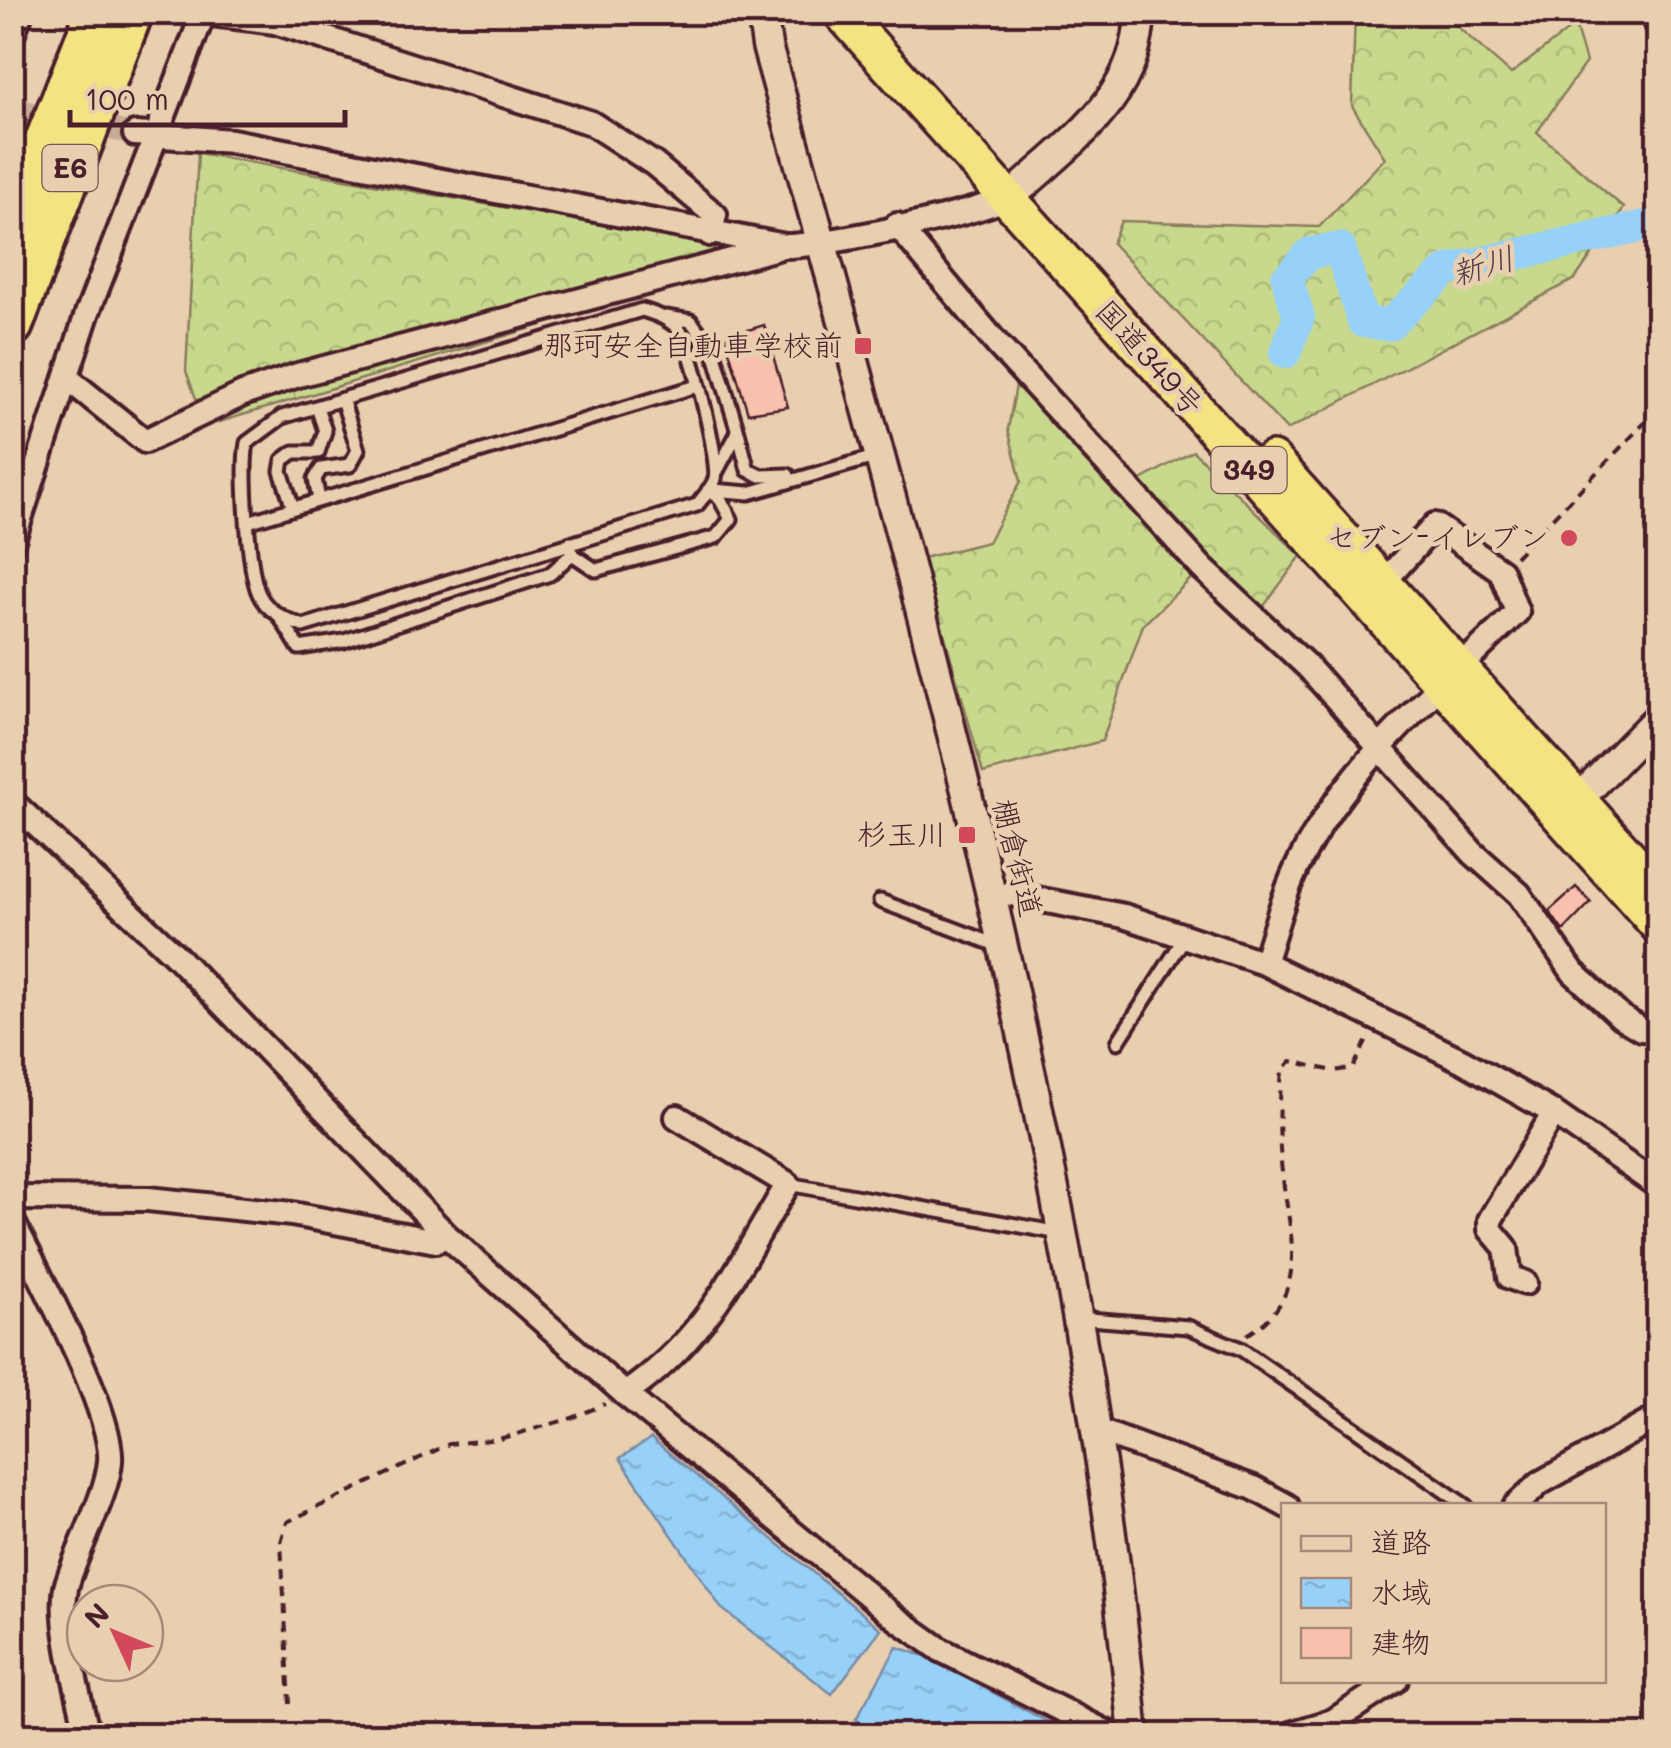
<svg xmlns="http://www.w3.org/2000/svg" width="1671" height="1748" font-family="Mali,'Klee One',sans-serif">
<style>
.forest{fill:url(#forest-crowns);stroke:#897c5c;stroke-width:2.5}
.water{fill:url(#water-ripples);stroke:#788aa5;stroke-width:2.5}
.lines{fill:none;stroke-linecap:round;stroke-linejoin:round}
.river{stroke:#97d1f7;stroke-width:32}
.building{fill:#f8c0ad;stroke:#4a1f2b;stroke-width:2.5}
.minor-tunnel{stroke:#c8ac95;stroke-width:22;stroke-dasharray:22 11;stroke-linecap:butt}
.service-casing{stroke:#4a1f2b;stroke-width:19}
.minor-casing{stroke:#4a1f2b;stroke-width:30}
.tertiary-casing{stroke:#4a1f2b;stroke-width:35}
.trunk-casing{stroke:#4a1f2b;stroke-width:42}
.motorway-casing{stroke:#4a1f2b;stroke-width:48}
.path{stroke:#4a1f2b;stroke-width:4;stroke-dasharray:10 8;stroke-linecap:butt}
.service{stroke:#e7cfaf;stroke-width:11}
.minor{stroke:#e7cfaf;stroke-width:22}
.tertiary{stroke:#e7cfaf;stroke-width:28}
.trunk{stroke:#f4e382;stroke-width:35}
.motorway{stroke:#f4e382;stroke-width:40}
.poi-dot{fill:#d1495b;stroke:#e7cfaf;stroke-width:4}
.labels{text-anchor:middle;stroke-width:9;stroke-linejoin:round;paint-order:stroke}
.shield{fill:#e7cfaf;stroke:#795453;stroke-width:2.5}
.shield-label{font-size:28px;font-weight:bold;fill:#4a1f2b}
.poi-label{font-size:30px;fill:#4a1f2b;stroke:#e7cfaf;text-anchor:end}
.street-label{font-size:30px;fill:#4a1f2b;stroke:#e7cfaf}
.water-label{font-size:32px;font-style:italic;fill:#563a4a;stroke:#e7cfaf}
</style>
<defs>
<pattern id="forest-crowns" width="20" height="18" patternUnits="userSpaceOnUse" patternTransform="scale(2.5)"><rect width="20" height="18" fill="#c8d98d"/><path d="M2 6a3 3 0 1 1 6 0M12 15a3 3 0 1 1 6 0" fill="none" stroke="#adba7a"/></pattern>
<pattern id="water-ripples" width="26" height="14" patternUnits="userSpaceOnUse" patternTransform="scale(2.5)"><rect width="26" height="14" fill="#97d1f7"/><path d="M2 4q2-2 4 0t4 0M15 11q2-2 4 0t4 0" fill="none" stroke="#84b3d4"/></pattern>
</defs>
<rect width="100%" height="100%" fill="#e7cfaf"/>
<filter id="ink" filterUnits="userSpaceOnUse"><feTurbulence type="fractalNoise" baseFrequency=".01" numOctaves="2"/><feDisplacementMap in="SourceGraphic" scale="20" xChannelSelector="R" yChannelSelector="G"/><feConvolveMatrix kernelMatrix="1 2 1 2 8 2 1 2 1" color-interpolation-filters="sRGB"/></filter>
<g filter="url(#ink)">
<path class="forest" d="M 1355,13 L 1442,13 L 1511,74 L 1575,25 L 1586,62 L 1537,132 L 1624,208 L 1575,279 L 1287,430 L 1112,243 L 1121,221 L 1319,227 L 1385,158 L 1352,106 Z
M 198,153 L 739,249 L 748,263 L 206,426 L 186,371 Z
M 1017,380 L 1122,491 L 1193,451 L 1301,556 L 1261,610 L 1207,563 L 1143,625 L 1102,741 L 983,773 L 923,558 L 988,542 L 1021,481 L 1008,429 Z"/>
<path class="water" d="M 651,1438 L 881,1629 L 832,1694 L 721,1608 L 620,1458 Z
M 897,1647 L 925,1656 L 1072,1735 L 884,1735 L 856,1719 Z"/>
<g class="lines">
<path class="river" d="M 1285,353 L 1299,317 L 1287,278 L 1310,253 L 1340,248 L 1363,322 L 1389,325 L 1447,270 L 1658,223"/>
</g>
<path class="building" d="M 764,325 L 788,407 L 748,413 L 725,337 Z
M 1576,887 L 1591,902 L 1563,931 L 1549,911 Z"/>
<g class="lines">
<path class="minor-tunnel" d="M 12,109 L 135,134"/>
<defs>
<path id="service" d="M 642,310 C 656,314 674,320 682,334 C 692,350 720,463 715,479 C 712,488 703,497 697,505 L 303,626 C 287,620 267,612 259,594 C 248,571 242,469 247,443 L 282,417 Z
M 666,317 L 691,321 L 714,352 L 738,432 L 717,471
M 738,432 L 748,470 L 761,476 L 788,475
M 713,490 L 749,493 L 878,456
M 319,500 L 315,479 L 321,469 L 350,465 L 358,450 L 342,399
M 293,508 L 281,471 L 283,460 L 294,452 L 318,452 L 325,431 L 317,407
M 248,522 L 697,386
M 572,554 L 596,570 L 716,537 L 731,519 L 719,497 L 708,490
M 280,617 L 299,648 L 344,641 L 550,574 L 572,554 L 570,543
M 880,901 L 1002,947
M 1118,1042 L 1185,937
M 788,1184 L 1060,1233
M 1077,1318 L 1188,1327 L 1241,1349 L 1466,1506"/>
<path id="minor" d="M 204,13 L 275,22 L 591,123 L 654,164 L 715,215 L 710,234
M 12,35 L 21,12
M 135,134 L 232,141 L 785,246 C 818,247 993,212 1014,193
M 897,225 L 997,344 L 1202,568 L 1308,667 L 1473,853 L 1519,894 L 1573,972 L 1621,1017 L 1641,1029 L 1658,1030
M 67,378 L 145,441 L 243,394 L 298,375 L 777,248
M 12,543 L 87,314 L 204,12
M 12,802 L 175,955 L 446,1235 L 625,1394 L 896,1618 L 941,1650 L 1114,1736
M 994,896 L 1011,894 L 1124,916 L 1264,963 L 1463,1061 L 1554,1113 L 1658,1186
M 1264,963 C 1275,930 1284,892 1300,861 C 1351,760 1439,690 1517,612 L 1501,571 L 1435,525 L 1383,583
M 12,1198 L 148,1199 L 292,1214 L 436,1241 L 446,1235
M 12,1220 C 36,1270 114,1412 110,1461 C 108,1493 77,1550 67,1584 C 57,1618 80,1699 88,1736
M 1525,1283 L 1510,1277 L 1506,1248 L 1490,1229 L 1490,1220 L 1554,1113
M 625,1394 C 709,1337 736,1268 788,1184 L 677,1117
M 1096,1437 L 1107,1434 L 1254,1488 L 1287,1506
M 1515,1506 L 1540,1483 L 1658,1417
M 1283,1736 L 1333,1721 L 1396,1680"/>
<path id="tertiary" d="M 762,12 L 767,46 C 921,602 1081,1160 1134,1736
M 1025,184 C 1080,135 1138,93 1140,12
M 1565,813 L 1658,718"/>
<path id="trunk" d="M 841,12 L 1658,925
M 1272,460 L 1655,886"/>
<path id="motorway" d="M 12,226 L 97,12
M 12,325 L 132,12"/>
</defs>
<use href="#service" class="service-casing"/>
<use href="#minor" class="minor-casing"/>
<use href="#tertiary" class="tertiary-casing"/>
<use href="#trunk" class="trunk-casing"/>
<use href="#motorway" class="motorway-casing"/>
<path class="path" d="M 711,12 L 741,31
M 1631,12 L 1658,45
M 1515,557 L 1658,409
M 1247,1335 C 1313,1296 1289,1232 1282,1172 C 1278,1139 1279,1104 1282,1071 L 1291,1061 L 1333,1071 L 1353,1068 L 1369,1036
M 290,1704 L 281,1542 L 287,1522 L 449,1444 L 499,1439 L 572,1418 L 605,1404"/>
<use href="#service" class="service"/>
<use href="#minor" class="minor"/>
<use href="#tertiary" class="tertiary"/>
<use href="#trunk" class="trunk"/>
<use href="#motorway" class="motorway"/>
</g>
</g>
<g class="poi-dot">
<rect x="853" y="336" width="20" height="20" rx="5"/>
<circle cx="1569" cy="538" r="10"/>
<rect x="957" y="825" width="20" height="20" rx="5"/>
</g>
<g class="labels">
<g class="shield">
<rect x="42.5" y="145" width="55" height="46" rx="8"/>
<rect x="1211.5" y="447" width="75" height="46" rx="8"/>
</g>
<g class="shield-label">
<text x="70" y="178">E6</text>
<text x="1249" y="480">349</text>
</g>
<g class="poi-label">
<text x="843" y="356">那珂安全自動車学校前</text>
<text x="1549" y="548">セブン-イレブン</text>
<text x="947" y="845">杉玉川</text>
</g>
<g class="street-label">
<text transform="translate(1149 358) rotate(48)" y="10">国道349号</text>
<text transform="translate(1017 858) rotate(76)" y="10">棚倉街道</text>
</g>
<g class="water-label">
<text transform="translate(1483 266) rotate(-16)" y="11">新川</text>
</g>
</g>
<rect width="1671" height="1748" fill="none" stroke="#e7cfaf" stroke-width="50"/>
<rect x="25" y="25" width="1621" height="1698" fill="none" stroke="#4a1f2b" stroke-width="4" filter="url(#ink)"/>
<rect x="1281" y="1503" width="325" height="180" fill="#e7cfaf" stroke="#a8897a" stroke-width="2.5"/>
<rect x="1301" y="1536" width="50" height="15" fill="#e7cfaf" stroke="#a8897a" stroke-width="2.5"/>
<text x="1371" y="1553" font-size="30" fill="#4a1f2b">道路</text>
<rect x="1301" y="1578" width="50" height="30" fill="url(#water-ripples)" stroke="#a8897a" stroke-width="2.5"/>
<text x="1371" y="1603" font-size="30" fill="#4a1f2b">水域</text>
<rect x="1301" y="1628" width="50" height="30" fill="#f8c0ad" stroke="#a8897a" stroke-width="2.5"/>
<text x="1371" y="1653" font-size="30" fill="#4a1f2b">建物</text>
<g transform="translate(115 1633) rotate(314)"><circle r="48" fill="#e7cfaf" stroke="#a8897a" stroke-width="2.5"/>
<path d="M0-8L18 38L0 25L-18 38Z" fill="#d1495b"/>
<text y="-15" font-size="28" font-weight="bold" text-anchor="middle" fill="#4a1f2b">N</text>
</g>
<path d="M70 110v15h275v-15" fill="none" stroke="#4a1f2b" stroke-width="5"/>
<text x="85" y="110" font-size="30" fill="#4a1f2b" stroke="#e7cfaf" stroke-width="8" paint-order="stroke">100 m</text>
</svg>
